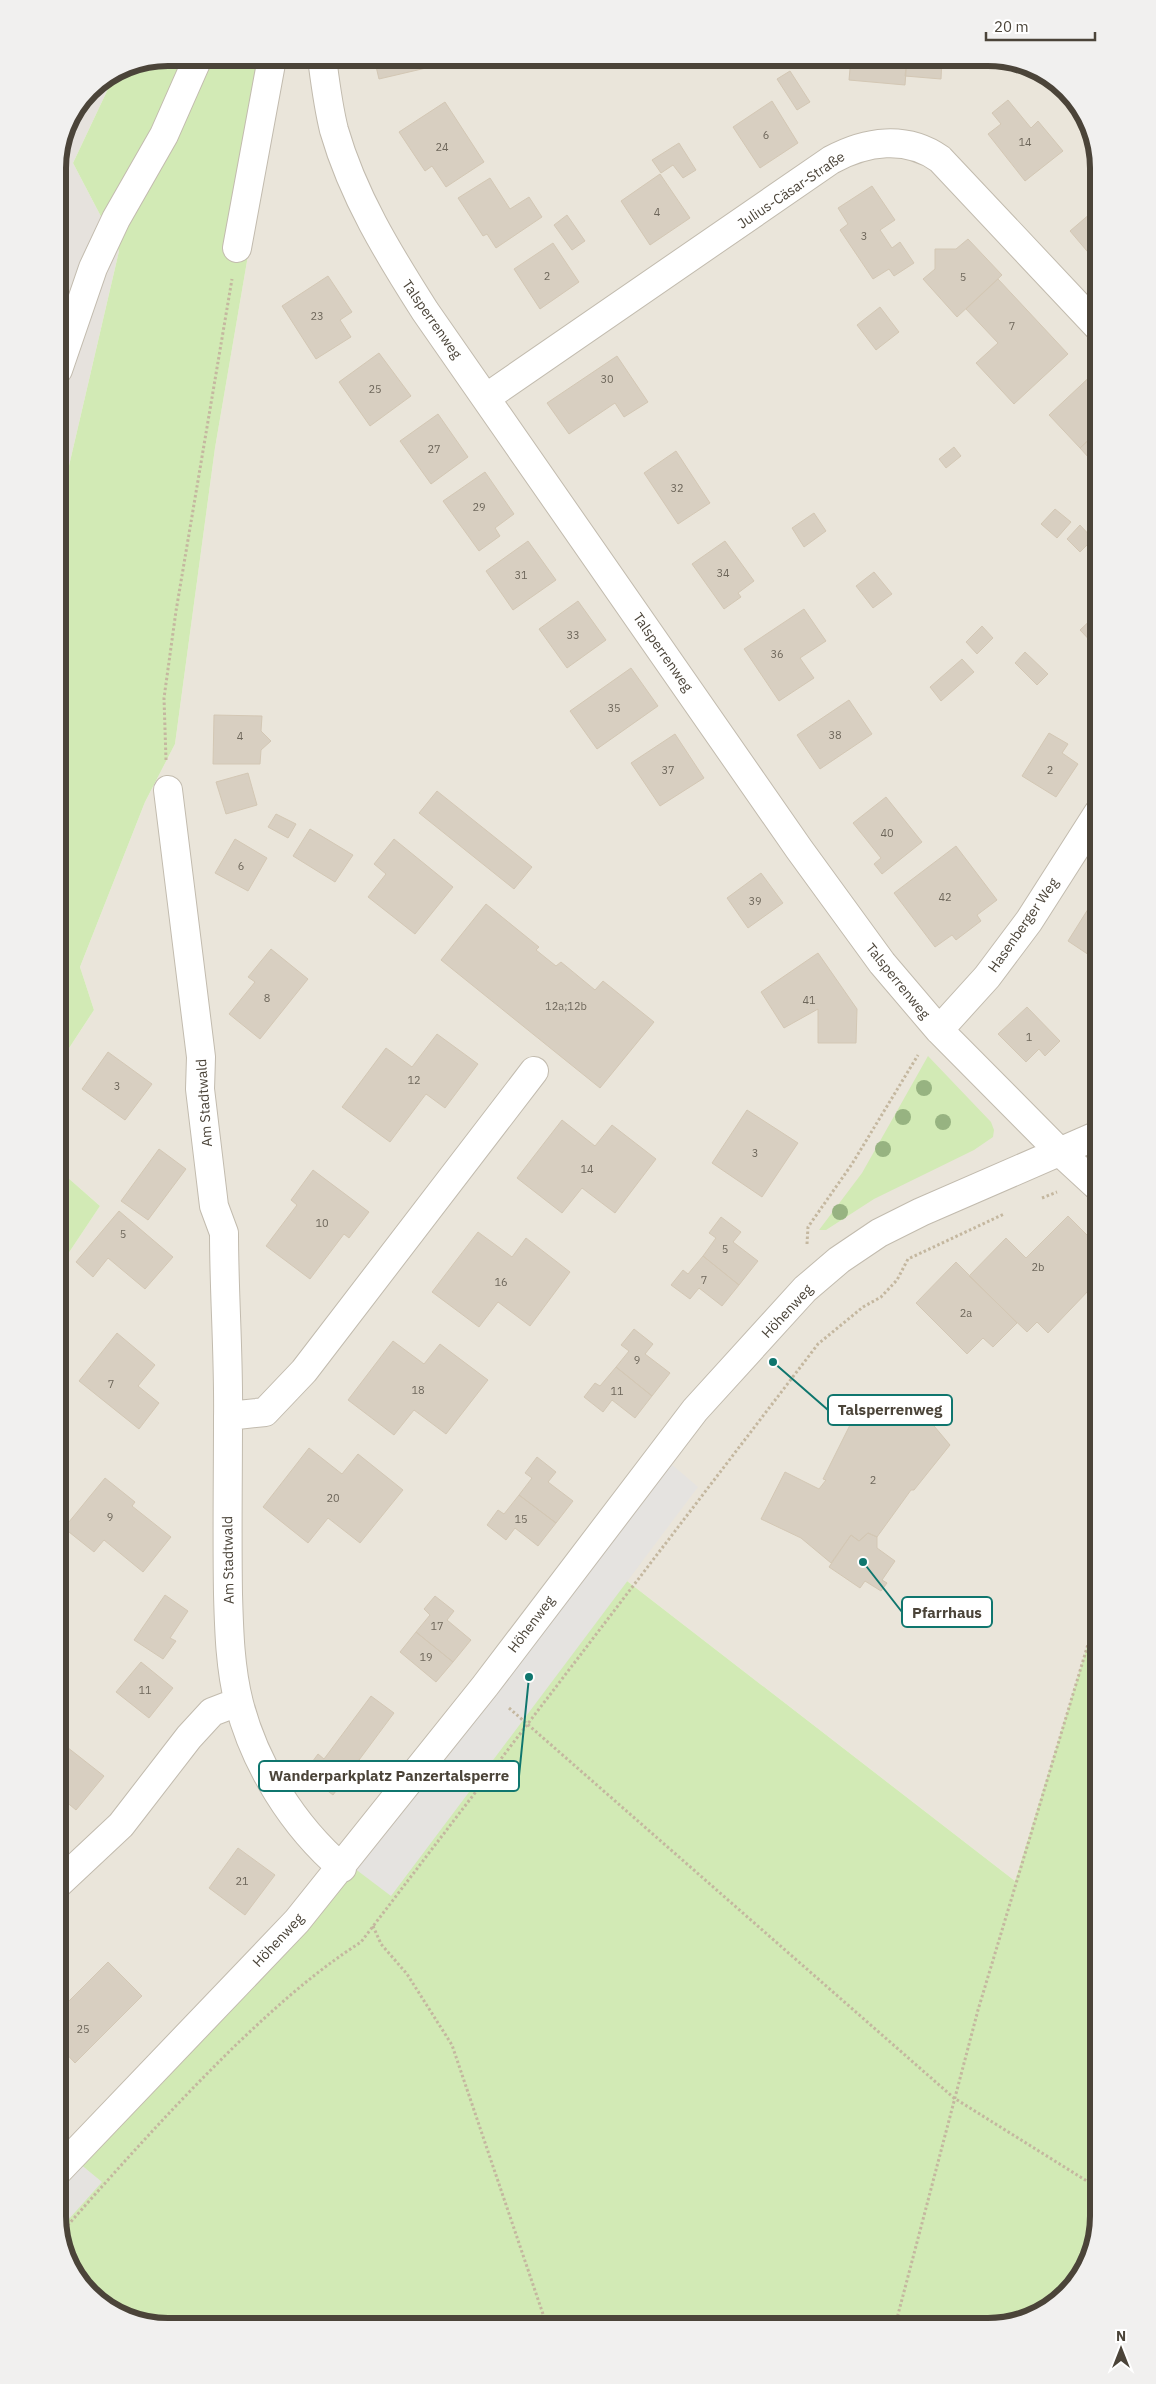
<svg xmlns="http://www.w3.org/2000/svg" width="1156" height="2384" font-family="'IBM Plex Sans',sans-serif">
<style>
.residential{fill:#eae5da}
.industrial{fill:#e6e2dd}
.green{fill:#d2eab5}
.parking{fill:#e5e3e0}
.building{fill:#d8cfc1;stroke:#d3c7b4}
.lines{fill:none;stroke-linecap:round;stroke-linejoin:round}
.minor-casing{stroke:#c2bbae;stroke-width:30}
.path{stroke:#c4b79f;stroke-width:3;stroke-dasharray:2.5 2.5;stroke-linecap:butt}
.minor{stroke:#fff;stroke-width:28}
.tree{fill:#97b381}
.labels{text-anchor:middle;stroke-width:5;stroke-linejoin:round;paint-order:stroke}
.number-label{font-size:11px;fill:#6e675b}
.street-label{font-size:14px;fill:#4b4439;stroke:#fff}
.rim{fill:none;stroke:#4b4439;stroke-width:6}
.leader{fill:none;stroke:#0f766e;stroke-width:2}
.callout-dot{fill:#0f766e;stroke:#fff;stroke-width:2}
.callout{fill:#fff;stroke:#0f766e;stroke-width:2}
.callout-label{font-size:15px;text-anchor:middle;font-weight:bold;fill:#4b4439}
</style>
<rect width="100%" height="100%" fill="#f6f3ec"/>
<path class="residential" d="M 284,58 L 995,58 L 1055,80 L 1090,126 L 1098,169 L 1098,1611 L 1015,1881 L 587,1550 L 342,1868 L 58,2171 L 58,1264 L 60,1266 L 100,1206 L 58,1169 L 58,1065 L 94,1010 L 80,967 L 145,802 L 175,744 L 215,448 L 270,127 Z"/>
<path class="industrial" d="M 115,74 L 73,163 L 119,251 L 58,513 L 58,162 L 69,120 L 90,90 Z"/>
<path class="green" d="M 169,58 L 284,58 L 270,127 L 215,448 L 175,744 L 145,802 L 80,967 L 94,1010 L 58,1065 L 58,513 L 119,251 L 73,163 L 115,74 L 126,66 Z
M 928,1056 L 991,1122 L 994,1130 L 993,1137 L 974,1150 L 874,1199 L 826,1230 L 819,1230 L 862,1173 Z
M 58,1169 L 100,1206 L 60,1266 L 58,1264 Z
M 587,1550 L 1015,1881 L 1098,1611 L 1098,2216 L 1080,2277 L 1030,2318 L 987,2326 L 162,2326 L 107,2308 L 66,2258 L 58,2215 L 58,2171 L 297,1921 Z"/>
<path class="parking" d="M 669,1462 L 698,1487 L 391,1896 L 354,1868 Z
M 79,2163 L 102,2182 L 60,2229 L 58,2215 L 58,2186 Z"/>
<path class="building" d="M 374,58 L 424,58 L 426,68 L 379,79 Z
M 851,58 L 907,58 L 905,85 L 849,80 Z
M 907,58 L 942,58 L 941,79 L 905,76 Z
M 790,71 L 810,102 L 797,110 L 777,79 Z
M 1008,100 L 1031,128 L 1038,121 L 1063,151 L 1025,181 L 988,134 L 1001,124 L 992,113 Z
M 772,101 L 798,143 L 760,168 L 733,127 Z
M 445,102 L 484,162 L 446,187 L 432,166 L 425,171 L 399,132 Z
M 679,143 L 696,170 L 683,178 L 673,165 L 661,173 L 652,160 Z
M 660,174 L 690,218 L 650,245 L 621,201 Z
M 490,178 L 510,209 L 529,197 L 542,217 L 496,248 L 487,234 L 483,236 L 458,198 Z
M 872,186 L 895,220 L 880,230 L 892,248 L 900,242 L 914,263 L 894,276 L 889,269 L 873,279 L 840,230 L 848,224 L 838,208 Z
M 1098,207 L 1098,264 L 1070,231 Z
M 567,215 L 585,241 L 572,250 L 554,225 Z
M 968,239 L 1002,275 L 957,317 L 923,279 L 935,269 L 935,249 L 956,249 Z
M 553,243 L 579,282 L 540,309 L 514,269 Z
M 328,276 L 352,312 L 340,320 L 351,337 L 316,359 L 282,306 Z
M 998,279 L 1068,354 L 1014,404 L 976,363 L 998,343 L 966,309 Z
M 880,307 L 899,332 L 876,350 L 857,325 Z
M 379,353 L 411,396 L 370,426 L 339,382 Z
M 617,356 L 648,402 L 624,417 L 615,403 L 569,434 L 547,403 Z
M 1096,371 L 1098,374 L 1098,431 L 1080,448 L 1049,415 Z
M 438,414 L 468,457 L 431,484 L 400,441 Z
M 1098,431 L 1098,468 L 1080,448 Z
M 954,447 L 961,456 L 946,468 L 939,459 Z
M 676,451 L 710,503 L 678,524 L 644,473 Z
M 485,472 L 514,514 L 495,528 L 500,536 L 479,551 L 443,501 Z
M 1055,509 L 1071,522 L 1057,538 L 1041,524 Z
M 814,513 L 826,531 L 804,547 L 792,528 Z
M 1080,525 L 1093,539 L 1080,552 L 1067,539 Z
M 528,541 L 556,580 L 513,610 L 486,571 Z
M 725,541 L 754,581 L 738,593 L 741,597 L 724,609 L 692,564 Z
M 874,572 L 892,594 L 873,608 L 856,586 Z
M 578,601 L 606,640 L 567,668 L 539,629 Z
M 804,609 L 826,641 L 800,658 L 814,678 L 779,701 L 744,649 Z
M 1098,613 L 1098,649 L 1080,630 Z
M 982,626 L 993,638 L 977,654 L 966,642 Z
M 1025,652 L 1048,674 L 1037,685 L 1015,663 Z
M 962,659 L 974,672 L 941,701 L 930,687 Z
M 631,668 L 658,706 L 597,749 L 570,711 Z
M 849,700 L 872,734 L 820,769 L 797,735 Z
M 214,715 L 262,716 L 261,731 L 271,741 L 261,750 L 260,764 L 213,764 Z
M 1049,733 L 1068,744 L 1062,753 L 1078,764 L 1056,797 L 1022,776 Z
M 675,734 L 704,778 L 660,806 L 631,763 Z
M 248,773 L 257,805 L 226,814 L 216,782 Z
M 437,791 L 532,867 L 514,889 L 419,813 Z
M 886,797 L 922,842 L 882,874 L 874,864 L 881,858 L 853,823 Z
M 276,814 L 296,824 L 288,838 L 268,827 Z
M 310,829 L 353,855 L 335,882 L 293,856 Z
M 235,839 L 267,858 L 248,891 L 215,873 Z
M 394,839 L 453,887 L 415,934 L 368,897 L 386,874 L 374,864 Z
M 956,846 L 997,900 L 977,915 L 981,921 L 956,940 L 952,935 L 935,947 L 894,893 Z
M 761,873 L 783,903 L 748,928 L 727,898 Z
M 1098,879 L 1098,961 L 1068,941 L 1095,898 L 1089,895 Z
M 486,904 L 539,947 L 536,950 L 556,966 L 561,962 L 595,990 L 603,981 L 654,1022 L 600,1088 L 441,960 Z
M 271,949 L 308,979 L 260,1039 L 229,1014 L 255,982 L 248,977 Z
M 818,953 L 857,1009 L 856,1043 L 818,1043 L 818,1009 L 784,1028 L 761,992 Z
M 1027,1007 L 1060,1041 L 1045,1056 L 1039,1049 L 1026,1062 L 998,1034 Z
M 1098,1021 L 1098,1038 L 1091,1033 Z
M 437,1034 L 478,1064 L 445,1108 L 426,1094 L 390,1142 L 342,1107 L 386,1048 L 412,1067 Z
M 108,1052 L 152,1084 L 125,1120 L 82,1089 Z
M 747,1110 L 798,1143 L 762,1197 L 712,1163 Z
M 562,1120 L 595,1146 L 612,1125 L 656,1159 L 615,1213 L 582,1188 L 562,1213 L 517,1178 Z
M 159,1149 L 186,1169 L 148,1220 L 121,1201 Z
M 313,1170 L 369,1212 L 349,1238 L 344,1234 L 310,1279 L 266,1246 L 297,1205 L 291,1200 Z
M 119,1211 L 173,1257 L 145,1289 L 108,1258 L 93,1277 L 76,1262 Z
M 1068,1216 L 1098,1246 L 1098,1298 L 1090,1289 L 1048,1333 L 1037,1322 L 1027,1332 L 969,1276 L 1006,1238 L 1026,1258 Z
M 721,1217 L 741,1232 L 733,1242 L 758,1261 L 739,1285 L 703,1256 L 716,1238 L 709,1233 Z
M 478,1232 L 512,1257 L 526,1238 L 570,1272 L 530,1326 L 498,1302 L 479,1327 L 432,1292 Z
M 703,1256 L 739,1285 L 722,1306 L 699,1288 L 690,1299 L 671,1285 L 683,1270 L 688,1274 Z
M 956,1262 L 1017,1323 L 993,1347 L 983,1338 L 967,1354 L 916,1303 Z
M 634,1329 L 653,1344 L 645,1354 L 670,1373 L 652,1396 L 616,1367 L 629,1351 L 621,1345 Z
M 117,1333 L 155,1365 L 138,1386 L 159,1403 L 139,1429 L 79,1381 Z
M 393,1341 L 424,1364 L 440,1344 L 488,1380 L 446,1434 L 414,1410 L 394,1435 L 348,1400 Z
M 616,1367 L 652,1396 L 635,1418 L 612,1400 L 603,1412 L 584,1397 L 595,1383 L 600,1386 Z
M 930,1397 L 924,1414 L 950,1445 L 914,1490 L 911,1490 L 877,1537 L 868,1533 L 859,1541 L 851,1535 L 831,1563 L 801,1538 L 761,1519 L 785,1472 L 819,1489 L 826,1480 L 823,1479 L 862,1401 L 884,1418 Z
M 309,1448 L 342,1474 L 358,1454 L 403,1490 L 360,1543 L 328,1518 L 308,1543 L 263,1507 Z
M 537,1457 L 556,1472 L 548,1482 L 573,1501 L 556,1523 L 519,1495 L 532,1478 L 525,1473 Z
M 105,1478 L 135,1502 L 132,1506 L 171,1537 L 143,1572 L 104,1540 L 94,1552 L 64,1528 Z
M 519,1495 L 556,1523 L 538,1546 L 515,1528 L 506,1540 L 487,1525 L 498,1510 L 504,1514 Z
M 868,1533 L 877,1537 L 877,1548 L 895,1561 L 882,1580 L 887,1583 L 881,1591 L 865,1581 L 860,1588 L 829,1567 L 851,1535 L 859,1541 Z
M 165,1595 L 188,1611 L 170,1638 L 176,1641 L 163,1659 L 134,1640 Z
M 435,1596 L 454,1611 L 447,1620 L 471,1640 L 453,1662 L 416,1632 L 430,1615 L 424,1609 Z
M 416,1632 L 453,1662 L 436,1682 L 400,1652 Z
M 141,1662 L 173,1688 L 149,1718 L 116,1692 Z
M 371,1696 L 394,1713 L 333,1795 L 304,1773 L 318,1754 L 324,1759 Z
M 58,1740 L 104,1776 L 76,1810 L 58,1795 Z
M 238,1848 L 275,1875 L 245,1915 L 209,1888 Z
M 108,1962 L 142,1996 L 75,2063 L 58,2045 L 58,2012 Z"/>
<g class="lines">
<defs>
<path id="minor" d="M 322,58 C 325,81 328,106 334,130 C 353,196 388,253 425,311 L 799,849 L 882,963 L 939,1030 L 1060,1152 L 1098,1187
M 237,248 L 272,58
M 58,370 L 93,268 L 116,219 L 164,135 L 198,58
M 487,397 L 831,160 C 866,141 906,135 940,159 L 1098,327
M 168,790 L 201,1057 L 200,1089 L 214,1206 L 224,1233 C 224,1295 229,1357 228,1419 C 228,1477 227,1535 228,1594 C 229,1630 230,1668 239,1703 C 255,1765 293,1826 342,1868
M 939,1030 L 987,977 L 1029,921 L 1098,813
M 228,1416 L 265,1412 L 304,1371 L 534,1071
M 58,1884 L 121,1825 L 189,1737 L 212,1712 L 238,1702
M 58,2171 L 297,1921 L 485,1686 L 695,1410 L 805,1289 L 839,1260 L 879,1233 L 921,1212 L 1098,1135"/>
</defs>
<use href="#minor" class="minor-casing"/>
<path class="path" d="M 166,760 L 164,698 L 176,611 L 232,279
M 1042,1198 L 1057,1192
M 807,1244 L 808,1227 L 852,1164 L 918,1055
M 509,1708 L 954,2098 L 1098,2188
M 373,1926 L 381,1944 L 407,1974 L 452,2045 L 547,2326
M 61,2233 C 119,2167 177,2102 240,2041 C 279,2004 316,1971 361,1942 L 818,1344 L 863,1307 L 881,1297 L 897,1280 L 908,1259 L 1004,1214
M 1017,2321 L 1046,2305
M 895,2326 L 978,2010 L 1098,1611"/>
<use href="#minor" class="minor"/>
</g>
<g class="tree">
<circle cx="924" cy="1088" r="8"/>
<circle cx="903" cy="1117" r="8"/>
<circle cx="943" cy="1122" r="8"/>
<circle cx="883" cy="1149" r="8"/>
<circle cx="840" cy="1212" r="8"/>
</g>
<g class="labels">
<g class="number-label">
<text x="766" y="139">6</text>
<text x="1025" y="146">14</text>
<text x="442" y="151">24</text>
<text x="657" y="216">4</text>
<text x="864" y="240">3</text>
<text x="547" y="280">2</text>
<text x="963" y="281">5</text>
<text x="317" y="320">23</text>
<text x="1012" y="330">7</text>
<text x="607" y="383">30</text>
<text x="375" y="393">25</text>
<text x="434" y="453">27</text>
<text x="677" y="492">32</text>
<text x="479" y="511">29</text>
<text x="723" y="577">34</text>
<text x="521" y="579">31</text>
<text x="573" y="639">33</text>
<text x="777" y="658">36</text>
<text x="614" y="712">35</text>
<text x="835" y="739">38</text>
<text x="240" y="740">4</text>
<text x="668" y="774">37</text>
<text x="1050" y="774">2</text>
<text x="887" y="837">40</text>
<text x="241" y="870">6</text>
<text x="945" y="901">42</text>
<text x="755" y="905">39</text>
<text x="267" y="1002">8</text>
<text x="809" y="1004">41</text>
<text x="566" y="1010">12a;12b</text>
<text x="1029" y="1041">1</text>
<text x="414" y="1084">12</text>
<text x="117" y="1090">3</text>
<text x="755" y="1157">3</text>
<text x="587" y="1173">14</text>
<text x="322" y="1227">10</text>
<text x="123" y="1238">5</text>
<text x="725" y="1253">5</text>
<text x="1038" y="1271">2b</text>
<text x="704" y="1284">7</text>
<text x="501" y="1286">16</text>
<text x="966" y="1317">2a</text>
<text x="637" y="1364">9</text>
<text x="111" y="1388">7</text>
<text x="418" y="1394">18</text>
<text x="617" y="1395">11</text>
<text x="873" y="1484">2</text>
<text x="333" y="1502">20</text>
<text x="110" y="1521">9</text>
<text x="521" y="1523">15</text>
<text x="437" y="1630">17</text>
<text x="426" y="1661">19</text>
<text x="145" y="1694">11</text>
<text x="242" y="1885">21</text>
<text x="83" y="2033">25</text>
</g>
<g class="street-label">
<text transform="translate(791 190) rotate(-34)" y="5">Julius-Cäsar-Straße</text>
<text transform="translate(432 319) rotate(55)" y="5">Talsperrenweg</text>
<text transform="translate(663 652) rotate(55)" y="5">Talsperrenweg</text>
<text transform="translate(1023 925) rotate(-55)" y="5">Hasenberger Weg</text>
<text transform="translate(898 981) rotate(51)" y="5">Talsperrenweg</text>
<text transform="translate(204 1103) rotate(-94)" y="5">Am Stadtwald</text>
<text transform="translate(787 1311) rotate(-47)" y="5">Höhenweg</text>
<text transform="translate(228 1560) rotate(-91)" y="5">Am Stadtwald</text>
<text transform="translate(531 1624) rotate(-53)" y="5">Höhenweg</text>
<text transform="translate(278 1940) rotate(-47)" y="5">Höhenweg</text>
</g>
</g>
<path d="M0 0H1156V2384H0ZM168 66H988A102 102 0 0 1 1090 168V2216A102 102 0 0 1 988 2318H168A102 102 0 0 1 66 2216V168A102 102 0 0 1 168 66Z" fill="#f1f0ef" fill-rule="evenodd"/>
<path class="rim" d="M168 66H988A102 102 0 0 1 1090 168V2216A102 102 0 0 1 988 2318H168A102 102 0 0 1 66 2216V168A102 102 0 0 1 168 66Z"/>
<path class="leader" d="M773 1362L828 1410M863 1562L902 1612M529 1677L519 1776"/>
<g class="callout-dot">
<circle cx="773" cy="1362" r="5"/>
<circle cx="863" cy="1562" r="5"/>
<circle cx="529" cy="1677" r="5"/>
</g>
<g class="callout">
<rect x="828" y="1395" width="124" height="30" rx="5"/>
<rect x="902" y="1597" width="90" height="30" rx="5"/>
<rect x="259" y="1761" width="260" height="30" rx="5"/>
</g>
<g class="callout-label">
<text x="890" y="1415">Talsperrenweg</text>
<text x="947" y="1618">Pfarrhaus</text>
<text x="389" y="1781">Wanderparkplatz Panzertalsperre</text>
</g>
<g transform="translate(1121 2349)" stroke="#ffffff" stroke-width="4" paint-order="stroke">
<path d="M0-4L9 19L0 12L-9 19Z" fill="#4b4439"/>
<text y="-8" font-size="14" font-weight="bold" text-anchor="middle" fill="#4b4439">N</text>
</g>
<path d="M986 32v8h109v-8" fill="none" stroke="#4b4439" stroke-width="2.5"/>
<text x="994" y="32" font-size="15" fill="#4b4439" stroke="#ffffff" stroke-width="4" paint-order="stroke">20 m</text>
</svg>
